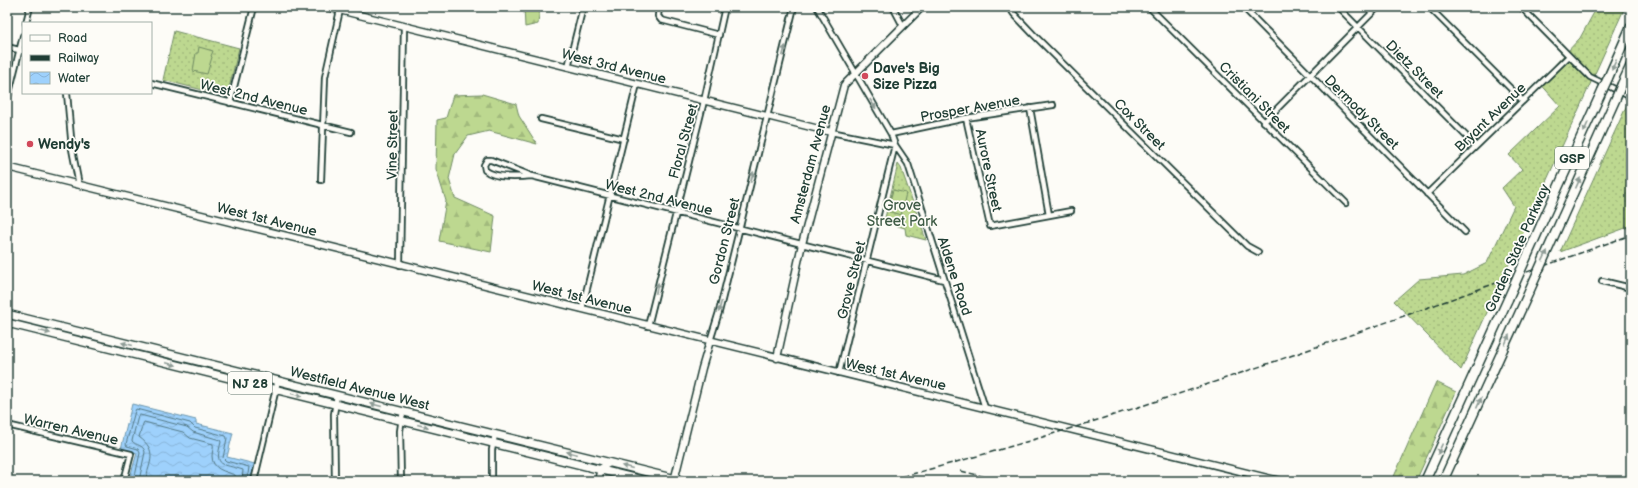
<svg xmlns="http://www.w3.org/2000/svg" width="1638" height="488" font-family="'Balsamiq Sans',sans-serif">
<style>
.grass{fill:url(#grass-dots);stroke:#6e8a62}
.forest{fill:url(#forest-firs);stroke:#6e8a62}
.pitch{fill:#bdd890;stroke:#6e8a62}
.water{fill:url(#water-waves);stroke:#6b96ac}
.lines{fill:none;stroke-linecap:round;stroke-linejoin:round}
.shore{stroke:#527884;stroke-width:1}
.street-casing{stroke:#1f3d34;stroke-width:8}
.secondary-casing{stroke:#1f3d34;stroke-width:9}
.primary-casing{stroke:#1f3d34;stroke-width:10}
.highway-casing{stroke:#1f3d34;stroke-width:11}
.street{stroke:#fdfcf7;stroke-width:4.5}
.secondary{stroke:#fdfcf7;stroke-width:6}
.primary{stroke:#fdfcf7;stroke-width:7}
.highway{stroke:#fdfcf7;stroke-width:8}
.rail{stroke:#1f3d34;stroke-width:1.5;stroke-dasharray:6 3;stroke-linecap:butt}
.highway-bridge-casing{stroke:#1f3d34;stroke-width:11;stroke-linecap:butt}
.highway-bridge{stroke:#fdfcf7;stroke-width:8}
.oneway{fill:#8e9c96}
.poi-dot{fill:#d1495b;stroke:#fdfcf7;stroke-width:1.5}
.labels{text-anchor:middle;stroke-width:3.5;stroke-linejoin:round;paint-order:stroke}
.shield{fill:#fdfcf7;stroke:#62766e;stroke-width:1}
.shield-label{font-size:13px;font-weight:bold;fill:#1f3d34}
.street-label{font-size:14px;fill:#1f3d34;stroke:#fdfcf7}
.poi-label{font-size:14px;font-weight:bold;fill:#1f3d34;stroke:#fdfcf7;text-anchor:start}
.park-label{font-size:14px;fill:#3f5c46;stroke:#fdfcf7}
</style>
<defs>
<pattern id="grass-dots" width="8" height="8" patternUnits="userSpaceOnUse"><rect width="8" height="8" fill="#bdd890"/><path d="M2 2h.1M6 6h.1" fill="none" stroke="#a2ba7d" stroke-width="1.8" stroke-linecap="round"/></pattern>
<pattern id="forest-firs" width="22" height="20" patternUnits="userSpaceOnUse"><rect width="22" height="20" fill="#bdd890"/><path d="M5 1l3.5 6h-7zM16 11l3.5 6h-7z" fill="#a2ba7d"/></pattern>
<pattern id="water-waves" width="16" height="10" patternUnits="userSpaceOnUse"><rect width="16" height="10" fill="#9ed1fc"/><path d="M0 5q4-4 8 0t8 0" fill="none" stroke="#88b4d9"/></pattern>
</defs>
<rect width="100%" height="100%" fill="#fdfcf7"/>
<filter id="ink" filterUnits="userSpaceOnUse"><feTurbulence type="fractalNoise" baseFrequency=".025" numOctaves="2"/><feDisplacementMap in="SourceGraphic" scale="8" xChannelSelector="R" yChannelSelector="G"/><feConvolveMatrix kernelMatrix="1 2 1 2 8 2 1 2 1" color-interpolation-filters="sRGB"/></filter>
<g filter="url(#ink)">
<path class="grass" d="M 1597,7 L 1625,7 L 1461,370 L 1394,301 L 1419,279 L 1463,275 L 1487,263 L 1514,206 L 1502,188 L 1522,169 L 1509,155 L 1560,106 L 1539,82 L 1580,38 Z
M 174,31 L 239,48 L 227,96 L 163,80 Z
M 1631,96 L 1631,147 L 1626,165 L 1631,171 L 1631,226 L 1560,252 Z
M 898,164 L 901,168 L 926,240 L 906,235 L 905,228 L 884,222 Z"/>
<path class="forest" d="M 524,7 L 540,7 L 538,24 L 525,27 Z
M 482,94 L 516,104 L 519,116 L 537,144 L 489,131 L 468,136 L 455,154 L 449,179 L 455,198 L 495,216 L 491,252 L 439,241 L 446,201 L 436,169 L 437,120 L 446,118 L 453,95 Z
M 1436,382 L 1456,392 L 1416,481 L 1392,481 Z"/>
<path class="pitch" d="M 199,47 L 213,51 L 211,56 L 212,57 L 207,74 L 193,71 L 196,53 L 198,53 Z
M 893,190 L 906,193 L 901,215 L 887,211 Z"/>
<path class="water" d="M 132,404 L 196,420 L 196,424 L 233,433 L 227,457 L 255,464 L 250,481 L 129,481 L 137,453 L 121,449 Z"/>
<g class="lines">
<path class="shore" d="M 134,481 L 140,453 L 138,449 L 127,446 L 126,444 L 135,411 L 136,409 L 190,423 L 195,428 L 226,436 L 227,438 L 223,458 L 226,461 L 249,467 L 247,481
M 139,481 L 145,452 C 143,444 136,446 132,441 L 138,416 L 140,415 L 187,427 L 193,432 L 220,440 L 221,442 C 214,468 222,463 243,470 L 242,481
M 145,481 C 150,461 158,451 139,437 L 143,424 L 144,422 L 183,432 L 190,438 L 213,444 C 214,448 212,452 212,456 C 212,470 225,471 235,475 L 236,481"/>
<defs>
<path id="street" d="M 659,7 L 658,16 L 661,20 L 719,35
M 817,7 L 891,134 L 895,145 L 908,164 L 985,408
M 893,7 L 903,26
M 1009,7 L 1014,14 L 1033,34 L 1247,246 L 1258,252
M 1149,7 L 1346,203
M 1243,7 L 1465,232
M 1338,7 L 1476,146
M 1429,7 L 1523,101
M 1521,7 L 1590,77 L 1631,97
M 26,23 L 30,7
M 7,47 L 23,51
M 568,67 L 583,7
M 151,83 L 351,132
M 67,93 L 72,149 L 79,185
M 7,101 L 23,36
M 230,103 L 254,7
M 1030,108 L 1049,215
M 966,118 L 990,226 L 1071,211
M 541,119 L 624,139
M 1264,122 L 1378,7
M 831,132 L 895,145 L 839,373
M 891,134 L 966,118 L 1053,105
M 532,176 C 520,177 495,179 485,170 L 484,165 L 487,160 L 491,160 L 532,176 L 944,280
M 321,180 L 325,77 L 340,10
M 1427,194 L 1569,56
M 400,265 L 404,26
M 1602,281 L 1631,288
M 582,309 L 637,84
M 648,326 L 704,101 L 725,7
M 710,341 L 719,312 L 794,7
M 7,425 L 131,454 L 124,481
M 254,481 L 278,380
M 335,481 L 334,414 L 337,395
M 401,481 L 400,431 L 403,411
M 492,481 L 492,450 L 495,434"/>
<path id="secondary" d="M 327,7 L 831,132
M 7,167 L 1280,481
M 777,358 L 802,244 L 844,85 L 922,7
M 598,481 L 601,468 L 610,463
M 674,481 L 702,368 L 710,341"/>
<path id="primary" d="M 7,314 L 684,481
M 7,323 L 646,481"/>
<path id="highway" d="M 1608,78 L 1631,26
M 1622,84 L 1631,65
M 1562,218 L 1616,98
M 1541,225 L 1602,91
M 1425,481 L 1508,299
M 1443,481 L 1529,292"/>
</defs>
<use href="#street" class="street-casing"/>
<use href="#secondary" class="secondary-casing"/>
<use href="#primary" class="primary-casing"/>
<use href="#highway" class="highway-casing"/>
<use href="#street" class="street"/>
<use href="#secondary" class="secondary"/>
<use href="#primary" class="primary"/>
<use href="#highway" class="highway"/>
<path class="rail" d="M 961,471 L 1002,481
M 885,481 C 1139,416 1384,322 1631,235"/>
<defs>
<path id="highway-bridge" d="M 1602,91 L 1608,78
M 1616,98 L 1622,84
M 1529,292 L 1562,218
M 1508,299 L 1541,225"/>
</defs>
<use href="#highway-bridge" class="highway-bridge-casing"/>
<use href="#highway-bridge" class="highway-bridge"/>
</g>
<defs><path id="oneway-solid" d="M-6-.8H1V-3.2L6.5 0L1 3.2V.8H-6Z"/></defs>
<g class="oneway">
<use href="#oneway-solid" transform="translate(784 51) rotate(-76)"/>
<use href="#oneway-solid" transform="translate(1614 65) rotate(114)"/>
<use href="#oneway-solid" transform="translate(873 104) rotate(59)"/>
<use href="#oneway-solid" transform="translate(1586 127) rotate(114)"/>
<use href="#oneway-solid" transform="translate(752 177) rotate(-76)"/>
<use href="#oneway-solid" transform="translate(1578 183) rotate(-66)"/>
<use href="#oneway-solid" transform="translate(1545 256) rotate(-65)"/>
<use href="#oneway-solid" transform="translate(657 288) rotate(-77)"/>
<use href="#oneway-solid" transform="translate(720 307) rotate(104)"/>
<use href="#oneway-solid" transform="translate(45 332) rotate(14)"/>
<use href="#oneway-solid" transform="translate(1507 340) rotate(-66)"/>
<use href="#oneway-solid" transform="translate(127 344) rotate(-166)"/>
<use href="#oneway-solid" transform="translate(171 364) rotate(14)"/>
<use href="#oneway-solid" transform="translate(297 395) rotate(14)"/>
<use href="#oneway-solid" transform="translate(1479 403) rotate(-66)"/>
<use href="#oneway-solid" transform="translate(376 405) rotate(-166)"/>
<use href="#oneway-solid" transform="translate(423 426) rotate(14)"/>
<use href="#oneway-solid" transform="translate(1440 449) rotate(114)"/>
<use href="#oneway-solid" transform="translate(572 453) rotate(-166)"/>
<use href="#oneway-solid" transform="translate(627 467) rotate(-166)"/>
</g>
</g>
<g class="poi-dot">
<circle cx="865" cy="76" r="4"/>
<circle cx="30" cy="144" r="4"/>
</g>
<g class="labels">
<g class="shield">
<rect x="1555" y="147" width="34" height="22" rx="3"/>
<rect x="228" y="372" width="44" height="22" rx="3"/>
</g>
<g class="shield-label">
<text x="1572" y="163">GSP</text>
<text x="250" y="388">NJ 28</text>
</g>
<g class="street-label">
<text transform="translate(614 66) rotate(14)" y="5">West 3rd Avenue</text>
<text transform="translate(1415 69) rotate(45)" y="5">Dietz Street</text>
<text transform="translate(254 97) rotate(14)" y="5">West 2nd Avenue</text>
<text transform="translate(1255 97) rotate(45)" y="5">Cristiani Street</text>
<text transform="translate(970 108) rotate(-10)" y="5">Prosper Avenue</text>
<text transform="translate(1362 112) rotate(45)" y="5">Dermody Street</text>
<text transform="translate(1490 117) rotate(-44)" y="5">Bryant Avenue</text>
<text transform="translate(1140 124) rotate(45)" y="5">Cox Street</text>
<text transform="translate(683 141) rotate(-75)" y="5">Floral Street</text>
<text transform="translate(392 145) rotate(-89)" y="5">Vine Street</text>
<text transform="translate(810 164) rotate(-75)" y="5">Amsterdam Avenue</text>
<text transform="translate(989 170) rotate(78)" y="5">Aurore Street</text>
<text transform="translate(659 197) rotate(14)" y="5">West 2nd Avenue</text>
<text transform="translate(267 219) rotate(14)" y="5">West 1st Avenue</text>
<text transform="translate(724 241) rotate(-76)" y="5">Gordon Street</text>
<text transform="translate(1517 248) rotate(-66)" y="5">Garden State Parkway</text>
<text transform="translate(955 276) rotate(72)" y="5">Aldene Road</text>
<text transform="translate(851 280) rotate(-76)" y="5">Grove Street</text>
<text transform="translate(582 297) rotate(14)" y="5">West 1st Avenue</text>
<text transform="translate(896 374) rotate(13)" y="5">West 1st Avenue</text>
<text transform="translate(360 388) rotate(14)" y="5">Westfield Avenue West</text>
<text transform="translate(71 429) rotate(13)" y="5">Warren Avenue</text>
</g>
<g class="poi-label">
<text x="873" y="73">Dave's Big<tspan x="873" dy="16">Size Pizza</tspan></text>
<text x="38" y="149">Wendy's</text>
</g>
<g class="park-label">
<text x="902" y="210">Grove<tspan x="902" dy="16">Street Park</tspan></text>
</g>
</g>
<rect width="1638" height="488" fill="none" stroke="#fdfcf7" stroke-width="24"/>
<rect x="12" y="12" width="1614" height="464" fill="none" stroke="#1f3d34" stroke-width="1.5" filter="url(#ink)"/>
<rect x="22" y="22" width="130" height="72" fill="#fdfcf7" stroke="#a4b0a9"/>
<rect x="30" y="35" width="20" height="6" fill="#fdfcf7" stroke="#a4b0a9"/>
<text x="58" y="42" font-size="12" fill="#1f3d34">Road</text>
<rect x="30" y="55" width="20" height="6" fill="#1f3d34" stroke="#a4b0a9"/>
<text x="58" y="62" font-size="12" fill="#1f3d34">Railway</text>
<rect x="30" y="72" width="20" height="12" fill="url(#water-waves)" stroke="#a4b0a9"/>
<text x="58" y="82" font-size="12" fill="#1f3d34">Water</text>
</svg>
